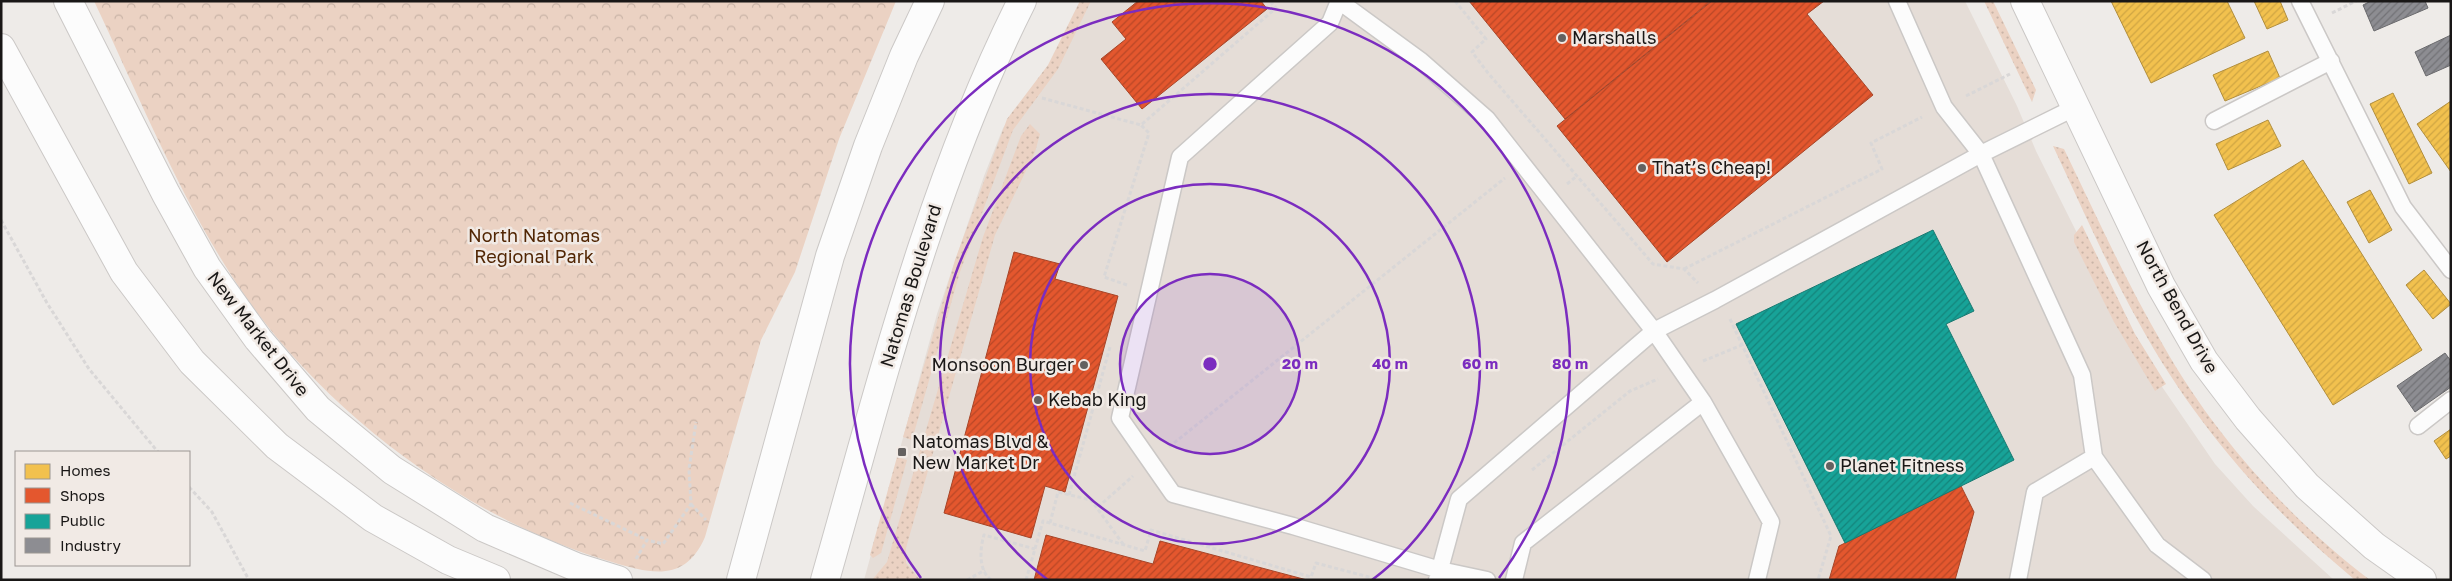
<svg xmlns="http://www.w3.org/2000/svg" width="2452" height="581" font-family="'Golos Text',sans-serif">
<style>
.built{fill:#e5ddd7}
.grass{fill:url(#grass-dots)}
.park{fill:url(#park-crowns)}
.homes{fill:url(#homes-hatch);stroke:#b18e3d}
.shops{fill:url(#shops-hatch);stroke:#a74427}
.public{fill:url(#public-hatch);stroke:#187971}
.industry{fill:url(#industry-hatch);stroke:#6a6a6d}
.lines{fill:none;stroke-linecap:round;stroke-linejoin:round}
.service-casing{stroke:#cbc8c6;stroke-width:19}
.minor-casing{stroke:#cbc8c6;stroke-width:30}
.tertiary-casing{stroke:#cbc8c6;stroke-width:30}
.secondary-casing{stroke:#cbc8c6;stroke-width:30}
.path{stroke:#d9d7d7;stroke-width:3;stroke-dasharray:4 2.5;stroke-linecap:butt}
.service{stroke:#fcfcfc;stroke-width:16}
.minor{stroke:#fcfcfc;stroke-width:28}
.tertiary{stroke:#fcfcfc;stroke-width:28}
.secondary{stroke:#fcfcfc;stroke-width:28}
.ring{fill:none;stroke:#7b2cbf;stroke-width:2.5}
.poi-dot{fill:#646160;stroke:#f1eae5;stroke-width:2}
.labels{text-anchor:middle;stroke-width:5;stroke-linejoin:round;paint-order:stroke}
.poi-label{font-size:18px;fill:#191716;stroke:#f1eae5;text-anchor:start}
.park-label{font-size:18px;fill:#512604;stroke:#f1eae5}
.street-label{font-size:18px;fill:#191716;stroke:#f1eae5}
.centre{fill:#7b2cbf;stroke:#f1eae5;stroke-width:2.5}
.ring-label{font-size:15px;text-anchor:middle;font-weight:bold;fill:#7b2cbf;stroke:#f1eae5;stroke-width:5;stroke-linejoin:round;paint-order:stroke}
</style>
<defs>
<pattern id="grass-dots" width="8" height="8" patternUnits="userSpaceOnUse" patternTransform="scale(1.25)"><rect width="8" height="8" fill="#ebd2c3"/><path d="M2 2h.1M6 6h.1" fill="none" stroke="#c9b4a7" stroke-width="1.8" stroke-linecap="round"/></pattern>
<pattern id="park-crowns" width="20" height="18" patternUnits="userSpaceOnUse" patternTransform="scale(1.25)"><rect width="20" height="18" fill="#ebd2c3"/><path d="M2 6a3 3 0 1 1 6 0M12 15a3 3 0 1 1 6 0" fill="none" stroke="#c9b4a7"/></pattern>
<pattern id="homes-hatch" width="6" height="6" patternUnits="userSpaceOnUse" patternTransform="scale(1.25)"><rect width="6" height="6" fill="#f2c14e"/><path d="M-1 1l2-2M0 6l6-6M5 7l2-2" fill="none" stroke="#cfa543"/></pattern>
<pattern id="shops-hatch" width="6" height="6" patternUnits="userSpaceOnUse" patternTransform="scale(1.25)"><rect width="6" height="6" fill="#e4572e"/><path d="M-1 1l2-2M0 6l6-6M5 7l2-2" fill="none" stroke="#b84726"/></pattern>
<pattern id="public-hatch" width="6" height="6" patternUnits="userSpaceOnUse" patternTransform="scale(1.25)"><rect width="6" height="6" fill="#17a398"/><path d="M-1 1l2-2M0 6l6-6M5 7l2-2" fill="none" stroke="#14847b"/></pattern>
<pattern id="industry-hatch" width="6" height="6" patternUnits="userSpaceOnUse" patternTransform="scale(1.25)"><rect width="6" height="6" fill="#8d8d92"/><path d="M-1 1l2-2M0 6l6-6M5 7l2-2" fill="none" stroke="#727276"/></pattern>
</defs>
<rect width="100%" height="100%" fill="#eeebe8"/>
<path class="built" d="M 1080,1 L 1965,1 L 2017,106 L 2036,151 L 2116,311 L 2145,362 L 2215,464 L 2253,506 L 2334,580 L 864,580 L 937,314 L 984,176 L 1003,128 L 1049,65 Z"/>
<path class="grass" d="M 1080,1 L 1091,1 L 1058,69 L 1013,130 L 960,272 L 912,440 L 903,437 L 955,260 L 1007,119 L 1048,65 Z
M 1984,1 L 1993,1 L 2036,90 L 2032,102 Z
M 1030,124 L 1040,134 L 1035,152 L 995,235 L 906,548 L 906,563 L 920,580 L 872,580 L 887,562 L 983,237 L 1021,136 Z
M 2053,146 L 2064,149 C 2096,215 2126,282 2163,345 C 2214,435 2287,517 2370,580 L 2355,580 C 2268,508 2193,422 2139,323 C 2107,266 2081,205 2053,146 Z
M 2082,225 L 2135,334 L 2166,384 L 2155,391 L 2114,322 L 2074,242 L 2074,235 Z
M 897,457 L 907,460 L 881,553 L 873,558 L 870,555 Z"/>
<path class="park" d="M 94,1 L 896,1 L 839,139 L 795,272 L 761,340 L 705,537 C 686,581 654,575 612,562 C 465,520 315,406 233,278 C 177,191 138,94 94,1 Z"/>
<path class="homes" d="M 2111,1 L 2227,1 L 2245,38 L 2151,83 Z
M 2254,1 L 2280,1 L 2288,20 L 2267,29 Z
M 2268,51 L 2280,78 L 2225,101 L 2213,75 Z
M 2393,93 L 2432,173 L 2409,184 L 2370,104 Z
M 2451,101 L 2451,172 L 2417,124 Z
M 2268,120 L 2281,146 L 2228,170 L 2216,144 Z
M 2303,160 L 2422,350 L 2333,405 L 2214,215 Z
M 2370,190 L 2392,230 L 2369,243 L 2347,202 Z
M 2424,270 L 2451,304 L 2433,319 L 2406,285 Z
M 2451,429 L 2451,456 L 2446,459 L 2434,441 Z"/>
<path class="shops" d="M 1138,1 L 1261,1 L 1267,9 L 1142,109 L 1101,59 L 1126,39 L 1112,22 Z
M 1469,1 L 1711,1 L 1565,119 Z
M 1712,1 L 1824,1 L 1807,14 L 1873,95 L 1667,262 L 1557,126 Z
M 1014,252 L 1060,264 L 1055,279 L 1118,296 L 1065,492 L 1045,486 L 1031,538 L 944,513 Z
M 1961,486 L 1974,512 L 1955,580 L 1829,580 L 1839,546 Z
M 1046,535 L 1153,564 L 1160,541 L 1307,580 L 1034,580 Z"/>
<path class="public" d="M 1933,230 L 1974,311 L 1946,324 L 2014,460 L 1845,543 L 1736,324 Z"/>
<path class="industry" d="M 2371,1 L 2425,1 L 2428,8 L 2374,31 L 2363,5 Z
M 2451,35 L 2451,65 L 2426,76 L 2415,52 Z
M 2445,353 L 2451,361 L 2451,387 L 2415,412 L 2397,386 Z"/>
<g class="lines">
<defs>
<path id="service" d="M 1339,1 L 1330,23 L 1180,157 L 1120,418 L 1173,494 L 1293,526 L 1440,570 L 1487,580
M 1339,1 L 1421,61 L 1487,119 L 1654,331 L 1703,402
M 1897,1 L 1944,107 L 1981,154 L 2082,375 L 2094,457 L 2157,545 L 2203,580
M 2300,1 L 2403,207 L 2451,270
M 2214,121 L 2331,61
M 2418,426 L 2451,400
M 1437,580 L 1459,499 L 1654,331 L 1715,300 L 1981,154 L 2076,107
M 1514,580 L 1523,543 L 1703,402 L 1771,522 L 1757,580
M 2018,580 L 2035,492 L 2094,457"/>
<path id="minor" d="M 68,1 L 166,194 L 207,268 L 258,339 L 318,409 L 392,470 L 485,528 L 576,567 L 618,580
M 1,48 L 124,272 L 192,362 L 277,446 L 373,518 L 448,560 L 496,580"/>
<path id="tertiary" d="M 2025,1 L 2161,286 L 2204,361 L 2248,419 L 2307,486 L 2374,546 L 2422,580"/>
<path id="secondary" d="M 741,580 L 830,256 L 868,146 L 904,56 L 930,1
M 825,580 C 881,384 930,184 1022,1"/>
</defs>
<use href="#service" class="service-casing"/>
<use href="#minor" class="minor-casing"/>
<use href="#tertiary" class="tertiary-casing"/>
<use href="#secondary" class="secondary-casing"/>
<path class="path" d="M 1455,1 L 1486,39 L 1472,52 L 1488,73 L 1653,264 L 1684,269 L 1698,283
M 2332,13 L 2356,1
M 1966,96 L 2010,74
M 1042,98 L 1141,125 L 1276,8 L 1270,1
M 1567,184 L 1577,176
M 1,220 L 47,303 L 89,369 L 158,452
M 1684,269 L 1882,169 L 1871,143 L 1922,117
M 1127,285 L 1104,277 L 1149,133 L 1141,125
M 1730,319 L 1831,536 L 1818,580
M 1703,361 L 1742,345
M 1169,447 L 1505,178
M 1532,470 L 1630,391 L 1658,379
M 189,487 L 212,512 L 249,580
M 1069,495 L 1110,347
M 570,503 L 647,540
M 691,504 L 706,520
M 1098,507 L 1133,476
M 1050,523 L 1058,492 L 1091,500 L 1123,544
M 636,559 L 647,540 L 663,544 L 691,504 L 689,469 L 696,422
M 967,580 L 985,570
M 991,580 C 978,570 980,548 984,535 L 1035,549
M 1026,580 L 1043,521 L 1145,551 L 1151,530 L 1311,577 L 1316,563 L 1380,580"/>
<use href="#service" class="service"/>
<use href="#minor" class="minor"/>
<use href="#tertiary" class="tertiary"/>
<use href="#secondary" class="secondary"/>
</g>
<circle cx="1210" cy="364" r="90" fill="#7b2cbf" fill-opacity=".12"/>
<g class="ring">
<circle cx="1210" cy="364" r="90"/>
<circle cx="1210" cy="364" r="180"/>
<path d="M1048 580A270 270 0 1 1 1372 580"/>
<path d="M921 578A360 360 0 1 1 1499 578"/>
</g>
<g class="poi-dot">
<circle cx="1562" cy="38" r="5"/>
<circle cx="1642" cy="168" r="5"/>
<circle cx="1084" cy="365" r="5"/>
<circle cx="1038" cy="400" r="5"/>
<rect x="897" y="447" width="10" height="10" rx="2.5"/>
<circle cx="1830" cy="466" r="5"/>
</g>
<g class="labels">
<g class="poi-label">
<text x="1572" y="44">Marshalls</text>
<text x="1652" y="174">That’s Cheap!</text>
<text x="1074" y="371" text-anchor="end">Monsoon Burger</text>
<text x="1048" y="406">Kebab King</text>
<text x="912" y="448">Natomas Blvd &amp;<tspan x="912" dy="21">New Market Dr</tspan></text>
<text x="1840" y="472">Planet Fitness</text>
</g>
<g class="park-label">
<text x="534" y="242">North Natomas<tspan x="534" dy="21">Regional Park</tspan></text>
</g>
<g class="street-label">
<text transform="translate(911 286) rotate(-73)" y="6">Natomas Boulevard</text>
<text transform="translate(2177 307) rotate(61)" y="6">North Bend Drive</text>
<text transform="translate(258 334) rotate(52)" y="6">New Market Drive</text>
</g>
</g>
<circle cx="1210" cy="364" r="8" class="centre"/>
<g class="ring-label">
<text x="1300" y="369">20 m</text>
<text x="1390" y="369">40 m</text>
<text x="1480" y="369">60 m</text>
<text x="1570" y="369">80 m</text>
</g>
<rect width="2452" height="581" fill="none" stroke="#191716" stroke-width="5"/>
<rect x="15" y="451" width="175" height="115" fill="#f1eae5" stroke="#9b9692"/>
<rect x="25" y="464" width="25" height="15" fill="#f2c14e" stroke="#9b9692"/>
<text x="60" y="476" font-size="15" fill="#191716">Homes</text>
<rect x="25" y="488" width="25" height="15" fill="#e4572e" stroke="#9b9692"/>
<text x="60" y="501" font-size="15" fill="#191716">Shops</text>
<rect x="25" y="514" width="25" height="15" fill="#17a398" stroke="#9b9692"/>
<text x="60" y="526" font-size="15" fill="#191716">Public</text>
<rect x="25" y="538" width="25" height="15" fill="#8d8d92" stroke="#9b9692"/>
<text x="60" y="551" font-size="15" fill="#191716">Industry</text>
</svg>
